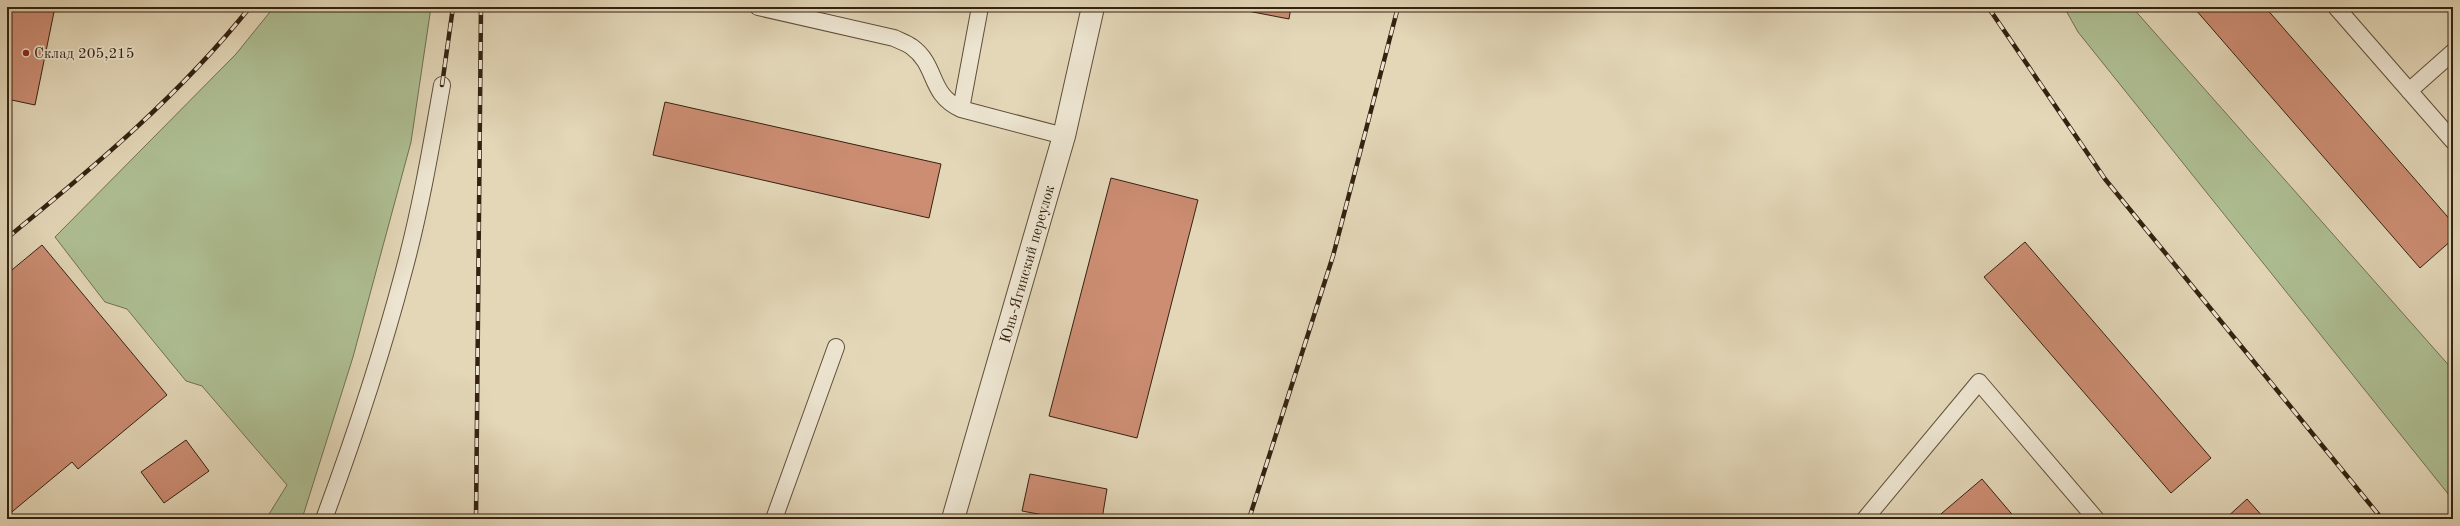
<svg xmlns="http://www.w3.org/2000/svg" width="2460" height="526" font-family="'Old Standard TT',serif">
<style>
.green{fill:#aebf93;stroke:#717052}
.building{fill:#cc8d73;stroke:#342210}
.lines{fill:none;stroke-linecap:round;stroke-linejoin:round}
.service-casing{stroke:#604f3a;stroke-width:18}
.minor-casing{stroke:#604f3a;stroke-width:24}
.service{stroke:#ede5d1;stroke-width:16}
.minor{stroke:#ede5d1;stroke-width:22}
.rail-casing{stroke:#342210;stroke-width:4.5}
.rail{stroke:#ede5d1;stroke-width:3;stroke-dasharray:9;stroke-linecap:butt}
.poi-dot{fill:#8f2418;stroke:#ede5d1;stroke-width:1.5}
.labels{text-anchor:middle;stroke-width:3.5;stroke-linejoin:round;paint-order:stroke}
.poi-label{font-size:15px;fill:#342210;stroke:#ede5d1;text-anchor:start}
.street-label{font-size:15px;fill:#342210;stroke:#ede5d1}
</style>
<rect width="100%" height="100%" fill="#e3d7b8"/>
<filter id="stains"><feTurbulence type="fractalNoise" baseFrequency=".005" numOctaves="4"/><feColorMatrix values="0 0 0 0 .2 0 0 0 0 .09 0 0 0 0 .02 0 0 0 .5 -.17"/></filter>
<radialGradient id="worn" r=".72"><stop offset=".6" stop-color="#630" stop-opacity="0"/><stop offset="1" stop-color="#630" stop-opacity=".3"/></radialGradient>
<path class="green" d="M 274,7 L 431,7 L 411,142 L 353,357 L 302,519 L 266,519 L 287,485 L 202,386 L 186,381 L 127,309 L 105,302 L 55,237 L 236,54 Z
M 2064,7 L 2132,7 L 2453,370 L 2453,500 L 2078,32 Z"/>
<path class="building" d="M 7,7 L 55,7 L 35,105 L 7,99 Z
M 1227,7 L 1291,7 L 1289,19 Z
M 2197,7 L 2265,7 L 2453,223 L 2453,239 L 2420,268 L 2195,9 Z
M 665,102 L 941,164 L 929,218 L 653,155 Z
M 1111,178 L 1198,200 L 1137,438 L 1049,416 Z
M 2025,242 L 2211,458 L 2171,493 L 1984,277 Z
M 42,245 L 167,395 L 78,469 L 72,462 L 7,516 L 7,274 Z
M 186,440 L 209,471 L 164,503 L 141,472 Z
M 1030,474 L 1107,489 L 1102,519 L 1065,519 L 1022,511 Z
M 1982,479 L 2016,519 L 1935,519 Z
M 2247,499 L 2265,519 L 2225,519 Z"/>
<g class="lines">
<defs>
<path id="service" d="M 758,7 L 894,38 C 900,41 907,43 912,47 C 938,66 928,94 961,109 L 1064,136
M 2336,7 L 2453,141
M 2409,91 L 2453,52
M 961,109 L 980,7
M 324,519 C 354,438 381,357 403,274 C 420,212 431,148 442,85
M 774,519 L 836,347
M 1865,519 L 1979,382 L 2096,519"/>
<path id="minor" d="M 953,519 L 1064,136 L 1093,7"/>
</defs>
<use href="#service" class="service-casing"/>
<use href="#minor" class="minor-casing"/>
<use href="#service" class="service"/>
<use href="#minor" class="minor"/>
<defs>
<path id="rail" d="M 1988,7 L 2105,179 L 2382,519
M 442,85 L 453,7
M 7,238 C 94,167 180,95 250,7
M 476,519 L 481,7
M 1249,519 L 1333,256 L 1398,7"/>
</defs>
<use href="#rail" class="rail-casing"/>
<use href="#rail" class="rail"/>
</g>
<circle class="poi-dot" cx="26" cy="53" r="4"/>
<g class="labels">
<g class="poi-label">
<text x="34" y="58">Склад 205,215</text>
</g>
<g class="street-label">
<text transform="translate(1027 264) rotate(-74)" y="5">Юнь-Ягинский переулок</text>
</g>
</g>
<rect width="2460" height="526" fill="none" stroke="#e3d7b8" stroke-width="24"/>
<rect x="8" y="8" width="2444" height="510" fill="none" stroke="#342210" stroke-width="2"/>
<rect x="12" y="12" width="2436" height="502" fill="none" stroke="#342210"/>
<rect width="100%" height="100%" filter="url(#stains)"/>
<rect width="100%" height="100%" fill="url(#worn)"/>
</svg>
